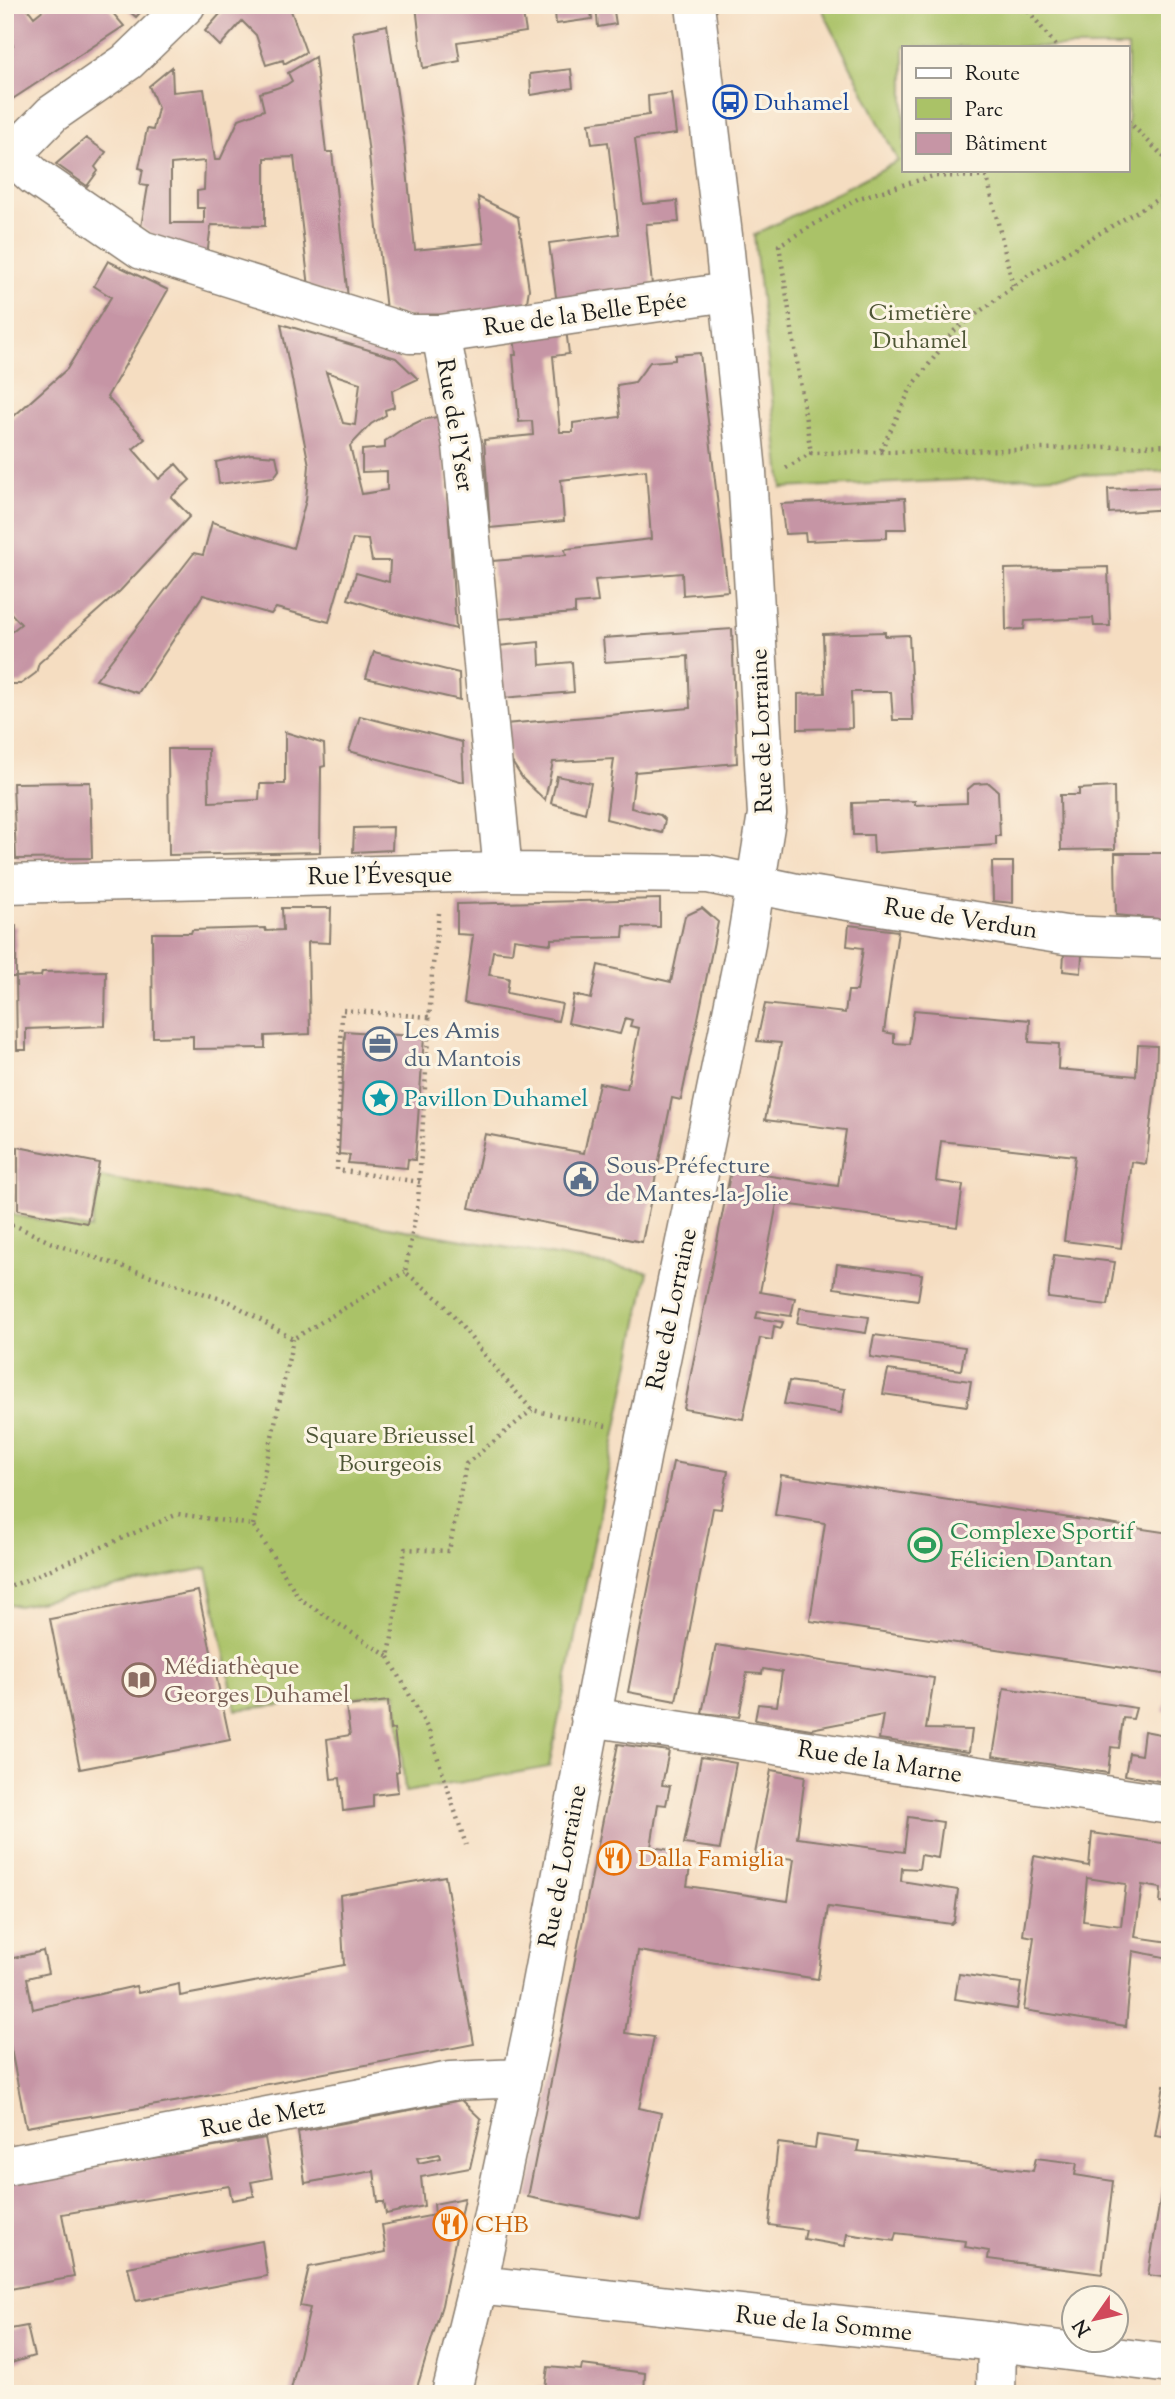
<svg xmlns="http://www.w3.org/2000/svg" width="1175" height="2399" font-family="'Sorts Mill Goudy',serif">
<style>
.green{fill:#aac267;stroke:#636f42;stroke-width:2;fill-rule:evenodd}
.building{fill:#c695a5;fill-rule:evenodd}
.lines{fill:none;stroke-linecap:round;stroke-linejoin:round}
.minor-casing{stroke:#887c6e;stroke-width:41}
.path{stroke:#887c6e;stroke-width:4.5;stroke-dasharray:2 5;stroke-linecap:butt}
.minor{stroke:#fff;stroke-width:38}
.labels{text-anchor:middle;stroke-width:6;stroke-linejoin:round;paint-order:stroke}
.transit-label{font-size:24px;fill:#164399;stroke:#fcf5e5;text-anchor:start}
.park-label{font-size:24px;fill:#4e5636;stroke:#fcf5e5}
.street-label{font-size:24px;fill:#1c1c1c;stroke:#fcf5e5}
.service-label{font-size:24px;fill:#4e5e75;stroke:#fcf5e5;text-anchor:start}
.culture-label{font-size:24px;fill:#0d838f;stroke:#fcf5e5;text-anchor:start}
.leisure-label{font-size:24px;fill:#27864d;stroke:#fcf5e5;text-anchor:start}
.education-label{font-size:24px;fill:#785e54;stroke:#fcf5e5;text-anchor:start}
.food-label{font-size:24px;fill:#c56008;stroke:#fcf5e5;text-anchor:start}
</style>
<rect width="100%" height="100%" fill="#fcf5e5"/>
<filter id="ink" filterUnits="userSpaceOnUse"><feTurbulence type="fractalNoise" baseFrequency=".0143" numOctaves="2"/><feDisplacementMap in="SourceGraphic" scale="14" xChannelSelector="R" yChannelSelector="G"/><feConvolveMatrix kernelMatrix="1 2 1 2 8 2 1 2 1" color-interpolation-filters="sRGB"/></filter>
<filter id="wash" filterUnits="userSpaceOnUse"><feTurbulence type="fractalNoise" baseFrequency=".00686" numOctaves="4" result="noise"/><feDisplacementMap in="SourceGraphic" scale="28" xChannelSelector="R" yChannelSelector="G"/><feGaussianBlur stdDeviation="1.57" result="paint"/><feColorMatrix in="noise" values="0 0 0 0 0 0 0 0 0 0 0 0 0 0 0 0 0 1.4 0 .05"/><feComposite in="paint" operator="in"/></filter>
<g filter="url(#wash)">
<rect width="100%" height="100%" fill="#f5ddc1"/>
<path class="green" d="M 820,5 L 1170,5 L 1170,471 L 782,488 L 754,235 L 898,161 ZM 1128,47 L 1128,170 L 904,170 L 904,47 Z
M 100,1177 L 648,1272 L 549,1767 L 405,1792 L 396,1693 L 236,1710 L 207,1568 L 18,1606 L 5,1603 L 5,1193 L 12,1194 L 13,1215 L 91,1229 Z"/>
<g id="blocks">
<path class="building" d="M 5,5 L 25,5 L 34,17 L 49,5 L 106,5 L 124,26 L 5,104 L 5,49 L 13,45 L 5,33 Z
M 122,5 L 147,5 L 136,17 Z
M 228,5 L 289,5 L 306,52 L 284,64 L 283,60 L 266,65 L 256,35 L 242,21 L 220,46 L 205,31 Z
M 416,5 L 532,5 L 532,7 L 522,8 L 526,32 L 457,42 L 460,61 L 423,68 Z
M 590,5 L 592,19 L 556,24 L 555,11 Z
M 596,5 L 613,5 L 616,24 L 598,27 Z
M 387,25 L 404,140 L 415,250 L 484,243 L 478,197 L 518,217 L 529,289 L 526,308 L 423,321 L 386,310 L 368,146 L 353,32 Z
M 315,57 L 326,152 L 332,152 L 348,298 L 309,287 L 294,157 L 265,158 L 265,226 L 211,225 L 207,256 L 169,246 L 141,227 L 148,186 L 140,185 L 143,169 L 139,168 L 147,129 L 153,130 L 158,108 L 149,86 L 172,67 L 173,92 L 204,89 L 215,160 L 220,160 L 239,119 L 264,110 L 260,93 L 286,85 L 292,81 L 288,73 ZM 205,161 L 204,190 L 197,191 L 197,208 L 204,208 L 204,223 L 171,223 L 171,164 Z
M 571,69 L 573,88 L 531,95 L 530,74 Z
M 671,93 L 676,134 L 635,139 L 643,204 L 677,201 L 679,222 L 646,224 L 653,295 L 557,304 L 549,243 L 619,234 L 608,142 L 592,144 L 589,123 L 649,115 L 648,96 Z
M 86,138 L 106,152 L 95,167 L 98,171 L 87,186 L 56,164 Z
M 108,261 L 168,290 L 107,397 L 145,439 L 133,449 L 159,479 L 176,464 L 190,480 L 171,497 L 190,516 L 120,591 L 39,663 L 36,673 L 21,684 L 10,684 L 11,707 L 5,706 L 5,637 L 21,624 L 5,607 L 5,424 L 67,369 L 111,297 L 94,286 Z
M 281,324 L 396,358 L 418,379 L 392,391 L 394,407 L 385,410 L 386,415 L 371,424 L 350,446 L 362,494 L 387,490 L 387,471 L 362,472 L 362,450 L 385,448 L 385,441 L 401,430 L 422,420 L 442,416 L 456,629 L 397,614 L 348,599 L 356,573 L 389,582 L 390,561 L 372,561 L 368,540 L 353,539 L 329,622 L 276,608 L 271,614 L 203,595 L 138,693 L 96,680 L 194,553 L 203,555 L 212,522 L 293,548 L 306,500 L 309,465 ZM 326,372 L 360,383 L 355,425 L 343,423 Z
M 566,329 L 569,354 L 553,356 L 560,432 L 573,432 L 573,423 L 620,417 L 617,385 L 635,382 L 650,362 L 675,360 L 675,355 L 700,353 L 728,591 L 683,595 L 682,573 L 595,580 L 598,602 L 575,604 L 575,613 L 497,619 L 492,561 L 566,555 L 565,549 L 651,539 L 646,470 L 561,480 L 564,521 L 490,528 L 484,440 L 533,435 L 532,421 L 519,422 L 513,355 L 516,355 L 514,335 Z
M 251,454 L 276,456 L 279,470 L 274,477 L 219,484 L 216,462 Z
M 1170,487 L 1170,509 L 1109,513 L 1108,489 Z
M 905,498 L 907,529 L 887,529 L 887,538 L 806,541 L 805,533 L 785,534 L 781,504 Z
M 1108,567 L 1110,626 L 1094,626 L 1093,618 L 1025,621 L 1024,629 L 1006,630 L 1005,569 Z
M 732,629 L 737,763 L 635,772 L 631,808 L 660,815 L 665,820 L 662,833 L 606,819 L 614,759 L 553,762 L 545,800 L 523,779 L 510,759 L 505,724 L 690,708 L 688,656 L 605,662 L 603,638 Z
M 885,632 L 885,636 L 909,635 L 913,720 L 893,720 L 891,692 L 851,692 L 852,728 L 798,729 L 798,694 L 825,693 L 823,634 Z
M 539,642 L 540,665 L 572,662 L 574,692 L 502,698 L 498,646 Z
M 374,652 L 459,673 L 460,700 L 366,678 Z
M 360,716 L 462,742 L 464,782 L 349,751 Z
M 285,732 L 324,744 L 325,766 L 321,767 L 320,852 L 169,855 L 168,749 L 208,749 L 209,802 L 259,800 L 260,784 L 285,784 Z
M 557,776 L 591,783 L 585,813 L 551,803 Z
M 90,782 L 92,858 L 16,859 L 13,783 Z
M 989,783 L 998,791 L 1000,836 L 996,836 L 996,845 L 874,853 L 873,835 L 853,835 L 852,803 L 915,801 L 915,805 L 967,803 L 967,790 L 974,784 Z
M 1114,787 L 1115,849 L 1061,850 L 1060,795 L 1079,795 L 1079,789 Z
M 393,827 L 392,850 L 353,852 L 354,828 Z
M 1115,853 L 1170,853 L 1170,920 L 1116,915 Z
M 992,862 L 1013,862 L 1013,903 L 993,901 Z
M 660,899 L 660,927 L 624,926 L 623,937 L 551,939 L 551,944 L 514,939 L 512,953 L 493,951 L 489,975 L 509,978 L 507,993 L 562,1004 L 558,1021 L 464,1003 L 473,935 L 457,934 L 457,904 Z
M 282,908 L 331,908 L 330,943 L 308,942 L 310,1034 L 265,1036 L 265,1048 L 193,1049 L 193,1036 L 153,1037 L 152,933 L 191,933 L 192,930 L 265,928 L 266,931 L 283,930 Z
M 702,908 L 718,922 L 681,1100 L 672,1098 L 642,1242 L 469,1208 L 485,1134 L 584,1153 L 599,1083 L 627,1089 L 639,1028 L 630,1026 L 632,1020 L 625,1018 L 620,1034 L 568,1023 L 574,995 L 591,999 L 598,965 L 671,982 L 685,916 Z
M 849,925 L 898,931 L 884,1032 L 894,1034 L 894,1043 L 909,1044 L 914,1010 L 1030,1020 L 1029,1042 L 1059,1044 L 1058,1069 L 1136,1076 L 1138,1045 L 1157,1046 L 1156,1078 L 1146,1164 L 1132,1162 L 1121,1248 L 1064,1241 L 1075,1156 L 941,1141 L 936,1181 L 963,1185 L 957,1227 L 777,1203 L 760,1292 L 795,1298 L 791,1316 L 758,1311 L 756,1318 L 783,1322 L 781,1328 L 774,1326 L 772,1340 L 760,1338 L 743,1419 L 684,1409 L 731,1170 L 838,1186 L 846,1130 L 765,1120 L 781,1043 L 757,1041 L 765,1004 L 845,1013 L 848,991 L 857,991 L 863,948 L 847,946 Z
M 16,926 L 16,977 L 8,977 L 7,999 L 5,999 L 5,927 Z
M 1064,953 L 1082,955 L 1081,973 L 1063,971 Z
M 1167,964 L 1170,964 L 1170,1014 L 1165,1014 Z
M 106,971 L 105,1026 L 26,1029 L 26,1050 L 17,1050 L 16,977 L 41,976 L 42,972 Z
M 345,1031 L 424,1037 L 415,1160 L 408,1159 L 407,1168 L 348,1163 L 350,1155 L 339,1154 Z
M 18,1147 L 99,1163 L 87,1223 L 18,1210 Z
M 1054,1255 L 1115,1262 L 1108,1305 L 1048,1298 Z
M 837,1264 L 922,1274 L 918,1300 L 834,1288 Z
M 800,1308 L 869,1317 L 866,1333 L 797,1323 Z
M 874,1335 L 965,1347 L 961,1370 L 870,1357 Z
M 888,1370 L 971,1381 L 967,1406 L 883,1394 Z
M 789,1381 L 845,1389 L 841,1413 L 784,1404 Z
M 673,1462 L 728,1471 L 721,1509 L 713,1508 L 676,1701 L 628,1692 Z
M 781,1475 L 1170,1533 L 1170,1675 L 810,1621 L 825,1523 L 775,1515 Z
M 198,1591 L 230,1740 L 80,1769 L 50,1619 Z
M 716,1645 L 934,1678 L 926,1729 L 972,1730 L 969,1752 L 879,1739 L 883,1715 L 811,1729 L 755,1720 L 758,1704 L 777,1706 L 782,1672 L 763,1669 L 762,1674 L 747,1673 L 739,1717 L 702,1713 Z
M 1168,1686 L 1170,1686 L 1170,1712 L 1163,1712 Z
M 1004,1688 L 1136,1708 L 1133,1719 L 1123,1718 L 1119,1748 L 1111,1747 L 1108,1773 L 993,1756 Z
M 388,1701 L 390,1730 L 394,1729 L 399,1771 L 396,1772 L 398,1792 L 373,1795 L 373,1807 L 343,1811 L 340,1778 L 331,1779 L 327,1739 L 350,1735 L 346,1706 Z
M 1166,1728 L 1170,1729 L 1170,1783 L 1125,1775 L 1129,1753 L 1141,1755 L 1144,1731 L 1165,1735 Z
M 618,1744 L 669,1751 L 662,1785 L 670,1786 L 666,1805 L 658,1804 L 651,1847 L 677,1851 L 675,1864 L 690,1867 L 687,1886 L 788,1901 L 794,1859 L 755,1854 L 771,1770 L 805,1776 L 797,1838 L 904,1852 L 908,1817 L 943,1822 L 938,1858 L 921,1855 L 919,1869 L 902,1868 L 901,1881 L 958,1890 L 954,1921 L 951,1924 L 828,1907 L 818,1979 L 638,1951 L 625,2033 L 654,2037 L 639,2108 L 661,2113 L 640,2219 L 528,2197 Z
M 701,1757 L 736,1763 L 720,1849 L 684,1844 Z
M 1092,1833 L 1170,1844 L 1170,1904 L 1160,1903 L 1161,1888 L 1142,1885 L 1135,1937 L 1170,1942 L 1169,1958 L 1133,1951 L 1126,2026 L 1024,2010 L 1034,1937 L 1023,1935 L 1034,1856 L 1089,1866 ZM 1087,1878 L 1126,1884 L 1121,1926 L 1083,1921 Z
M 445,1876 L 474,2044 L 186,2100 L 26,2127 L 10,2044 L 5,2045 L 5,1960 L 43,1951 L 48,1973 L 27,1978 L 33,2009 L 136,1986 L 138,1993 L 179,1984 L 180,1996 L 344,1965 L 340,1895 Z
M 959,1974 L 1021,1983 L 1017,2009 L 955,1999 Z
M 1164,2085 L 1170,2086 L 1170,2138 L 1155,2136 Z
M 461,2100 L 481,2119 L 470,2168 L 421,2177 L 424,2206 L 386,2214 L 384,2202 L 378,2202 L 374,2171 L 305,2183 L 298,2132 ZM 440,2154 L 441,2158 L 419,2163 L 417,2158 Z
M 817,2135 L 859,2141 L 857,2151 L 1033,2171 L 1036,2158 L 1077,2163 L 1075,2175 L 1113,2181 L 1102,2274 L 988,2259 L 989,2251 L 965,2247 L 966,2241 L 896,2233 L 894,2241 L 847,2234 L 845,2246 L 804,2239 L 806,2230 L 769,2225 L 778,2143 L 815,2148 Z
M 265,2138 L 272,2178 L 251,2182 L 254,2196 L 232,2200 L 229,2186 L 62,2214 L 74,2277 L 5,2290 L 5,2184 Z
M 1162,2187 L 1170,2188 L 1170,2278 L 1148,2275 Z
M 464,2198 L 442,2305 L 415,2394 L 290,2394 L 310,2308 L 300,2306 L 309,2267 L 386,2252 L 382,2225 L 435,2215 L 434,2204 Z
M 262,2241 L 267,2276 L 136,2301 L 128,2267 Z
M 27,2326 L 34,2356 L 5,2365 L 5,2330 Z
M 582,2365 L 645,2373 L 644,2394 L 538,2394 L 539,2387 L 545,2388 L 548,2367 L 581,2370 Z"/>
</g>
</g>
<g filter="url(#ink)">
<use href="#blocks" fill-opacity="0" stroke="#887c6e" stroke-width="2"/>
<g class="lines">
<defs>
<path id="minor" d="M 5,149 L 34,176 L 142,250 L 410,334 L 441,334 L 462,445 L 503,872
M 11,156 L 52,114 L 127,62 L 186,5
M 441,334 L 728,292
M 5,884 L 503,872 L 708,874 L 797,893 L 1065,935 L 1170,939
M 590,1717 L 1170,1805
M 5,2166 L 451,2081 L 521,2078
M 478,2285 L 997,2342 L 1170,2364
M 451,2394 L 478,2285 L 532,2031 L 645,1437 L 745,949 L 767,814 L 747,472 L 725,252 L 695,5
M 996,2394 L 997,2342"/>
</defs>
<use href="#minor" class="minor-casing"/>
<path class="path" d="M 1024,5 L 1057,47
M 1128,121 L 1170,163
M 1013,286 L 987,177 L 933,176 L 859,198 L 779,245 L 811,453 L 1012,450 L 1170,445
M 881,450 L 911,388 L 955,330 L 1030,274 L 1170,192
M 786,468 L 811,453
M 439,913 L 432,973 L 418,1202 L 405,1272 L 442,1302 L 496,1369 L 532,1410 L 606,1426
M 420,1182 L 337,1170 L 342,1010 L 429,1017
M 5,1226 L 14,1225 L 54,1244 L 230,1302 L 293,1339 L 405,1272
M 253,1525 L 293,1339
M 5,1589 L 178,1514 L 253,1525 L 300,1599 L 389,1657 L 405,1549 L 449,1551 L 466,1464 L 532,1410
M 389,1657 L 429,1731 L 466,1845"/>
<use href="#minor" class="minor"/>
</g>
</g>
<defs>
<symbol id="bus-ring" viewBox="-11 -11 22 22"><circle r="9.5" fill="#fcf5e5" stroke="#1a4fb4" stroke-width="1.5"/><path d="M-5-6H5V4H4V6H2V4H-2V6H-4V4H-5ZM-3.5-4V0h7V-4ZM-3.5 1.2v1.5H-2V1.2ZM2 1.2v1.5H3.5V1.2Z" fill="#1a4fb4"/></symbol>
<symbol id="office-ring" viewBox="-11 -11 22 22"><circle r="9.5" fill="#fcf5e5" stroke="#5c6f8a" stroke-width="1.5"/><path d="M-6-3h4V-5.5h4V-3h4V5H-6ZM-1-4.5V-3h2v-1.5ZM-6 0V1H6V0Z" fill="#5c6f8a"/></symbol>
<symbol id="sight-ring" viewBox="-11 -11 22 22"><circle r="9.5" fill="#fcf5e5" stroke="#0f9aa8" stroke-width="1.5"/><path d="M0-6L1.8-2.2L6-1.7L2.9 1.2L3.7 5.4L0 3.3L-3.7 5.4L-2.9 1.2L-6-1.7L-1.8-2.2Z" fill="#0f9aa8"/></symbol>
<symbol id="civic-ring" viewBox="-11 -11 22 22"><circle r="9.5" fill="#fcf5e5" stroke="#5c6f8a" stroke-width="1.5"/><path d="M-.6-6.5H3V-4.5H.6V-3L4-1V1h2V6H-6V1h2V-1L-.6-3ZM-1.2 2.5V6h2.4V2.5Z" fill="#5c6f8a"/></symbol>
<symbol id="stadium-ring" viewBox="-11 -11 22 22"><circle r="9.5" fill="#fcf5e5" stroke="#2e9e5b" stroke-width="1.5"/><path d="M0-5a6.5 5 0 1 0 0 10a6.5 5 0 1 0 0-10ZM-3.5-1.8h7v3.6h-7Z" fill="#2e9e5b"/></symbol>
<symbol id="library-ring" viewBox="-11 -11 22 22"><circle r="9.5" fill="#fcf5e5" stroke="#8d6e63" stroke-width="1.5"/><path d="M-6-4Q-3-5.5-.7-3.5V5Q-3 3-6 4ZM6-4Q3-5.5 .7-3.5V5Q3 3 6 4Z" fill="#8d6e63"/></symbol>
<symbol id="restaurant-ring" viewBox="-11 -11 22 22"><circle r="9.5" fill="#fcf5e5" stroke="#e8710a" stroke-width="1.5"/><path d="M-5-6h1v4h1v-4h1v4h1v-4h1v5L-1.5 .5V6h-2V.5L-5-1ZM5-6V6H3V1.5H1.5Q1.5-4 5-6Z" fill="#e8710a"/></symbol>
</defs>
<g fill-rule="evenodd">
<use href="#bus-ring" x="711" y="83" width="38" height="38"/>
<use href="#office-ring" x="361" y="1025" width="38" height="38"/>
<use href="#sight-ring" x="361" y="1079" width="38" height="38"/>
<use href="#civic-ring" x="562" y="1160" width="38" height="38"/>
<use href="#stadium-ring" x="906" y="1526" width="38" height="38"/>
<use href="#library-ring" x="120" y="1661" width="38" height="38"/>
<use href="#restaurant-ring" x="595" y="1839" width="38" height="38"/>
<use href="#restaurant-ring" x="431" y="2205" width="38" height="38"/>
</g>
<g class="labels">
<g class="transit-label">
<text x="754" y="110">Duhamel</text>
</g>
<g class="park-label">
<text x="920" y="320">Cimetière<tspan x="920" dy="28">Duhamel</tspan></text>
<text x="390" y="1443">Square Brieussel<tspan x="390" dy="28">Bourgeois</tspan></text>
</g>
<g class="street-label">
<text transform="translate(585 313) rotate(-8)" y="8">Rue de la Belle Epée</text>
<text transform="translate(456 425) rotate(81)" y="8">Rue de l'Yser</text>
<text transform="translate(761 731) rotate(-92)" y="8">Rue de Lorraine</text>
<text transform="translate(380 875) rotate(-1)" y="8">Rue l'Évesque</text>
<text transform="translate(961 918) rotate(9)" y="8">Rue de Verdun</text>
<text transform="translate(671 1309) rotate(-78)" y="8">Rue de Lorraine</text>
<text transform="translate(880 1761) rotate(9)" y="8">Rue de la Marne</text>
<text transform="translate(562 1866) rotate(-79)" y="8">Rue de Lorraine</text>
<text transform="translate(263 2117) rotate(-11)" y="8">Rue de Metz</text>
<text transform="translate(824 2323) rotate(6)" y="8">Rue de la Somme</text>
</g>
<g class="service-label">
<text x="404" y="1038">Les Amis<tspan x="404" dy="28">du Mantois</tspan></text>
<text x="606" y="1173">Sous-Préfecture<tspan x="606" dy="28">de Mantes-la-Jolie</tspan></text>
</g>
<g class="culture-label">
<text x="404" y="1106">Pavillon Duhamel</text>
</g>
<g class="leisure-label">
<text x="950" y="1539">Complexe Sportif<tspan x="950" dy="28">Félicien Dantan</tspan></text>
</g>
<g class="education-label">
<text x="164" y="1674">Médiathèque<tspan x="164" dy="28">Georges Duhamel</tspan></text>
</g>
<g class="food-label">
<text x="638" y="1866">Dalla Famiglia</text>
<text x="475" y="2232">CHB</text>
</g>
</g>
<rect width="1175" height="2399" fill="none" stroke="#fcf5e5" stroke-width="28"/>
<rect x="902" y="46" width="228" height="126" fill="#fcf5e5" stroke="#a29e95" stroke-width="2"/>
<rect x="916" y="68" width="35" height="10" fill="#ffffff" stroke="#a29e95" stroke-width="2"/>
<text x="965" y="80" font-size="21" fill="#1c1c1c">Route</text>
<rect x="916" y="98" width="35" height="21" fill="#aac267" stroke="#a29e95" stroke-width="2"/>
<text x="965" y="116" font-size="21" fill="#1c1c1c">Parc</text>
<rect x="916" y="133" width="35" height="21" fill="#c695a5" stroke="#a29e95" stroke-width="2"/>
<text x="965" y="150" font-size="21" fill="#1c1c1c">Bâtiment</text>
<g transform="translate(1095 2319) rotate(236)"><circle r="33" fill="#fcf5e5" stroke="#a29e95" stroke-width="2"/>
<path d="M0-5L12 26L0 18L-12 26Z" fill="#d1495b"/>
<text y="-10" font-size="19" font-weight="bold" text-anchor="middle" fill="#1c1c1c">N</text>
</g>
</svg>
